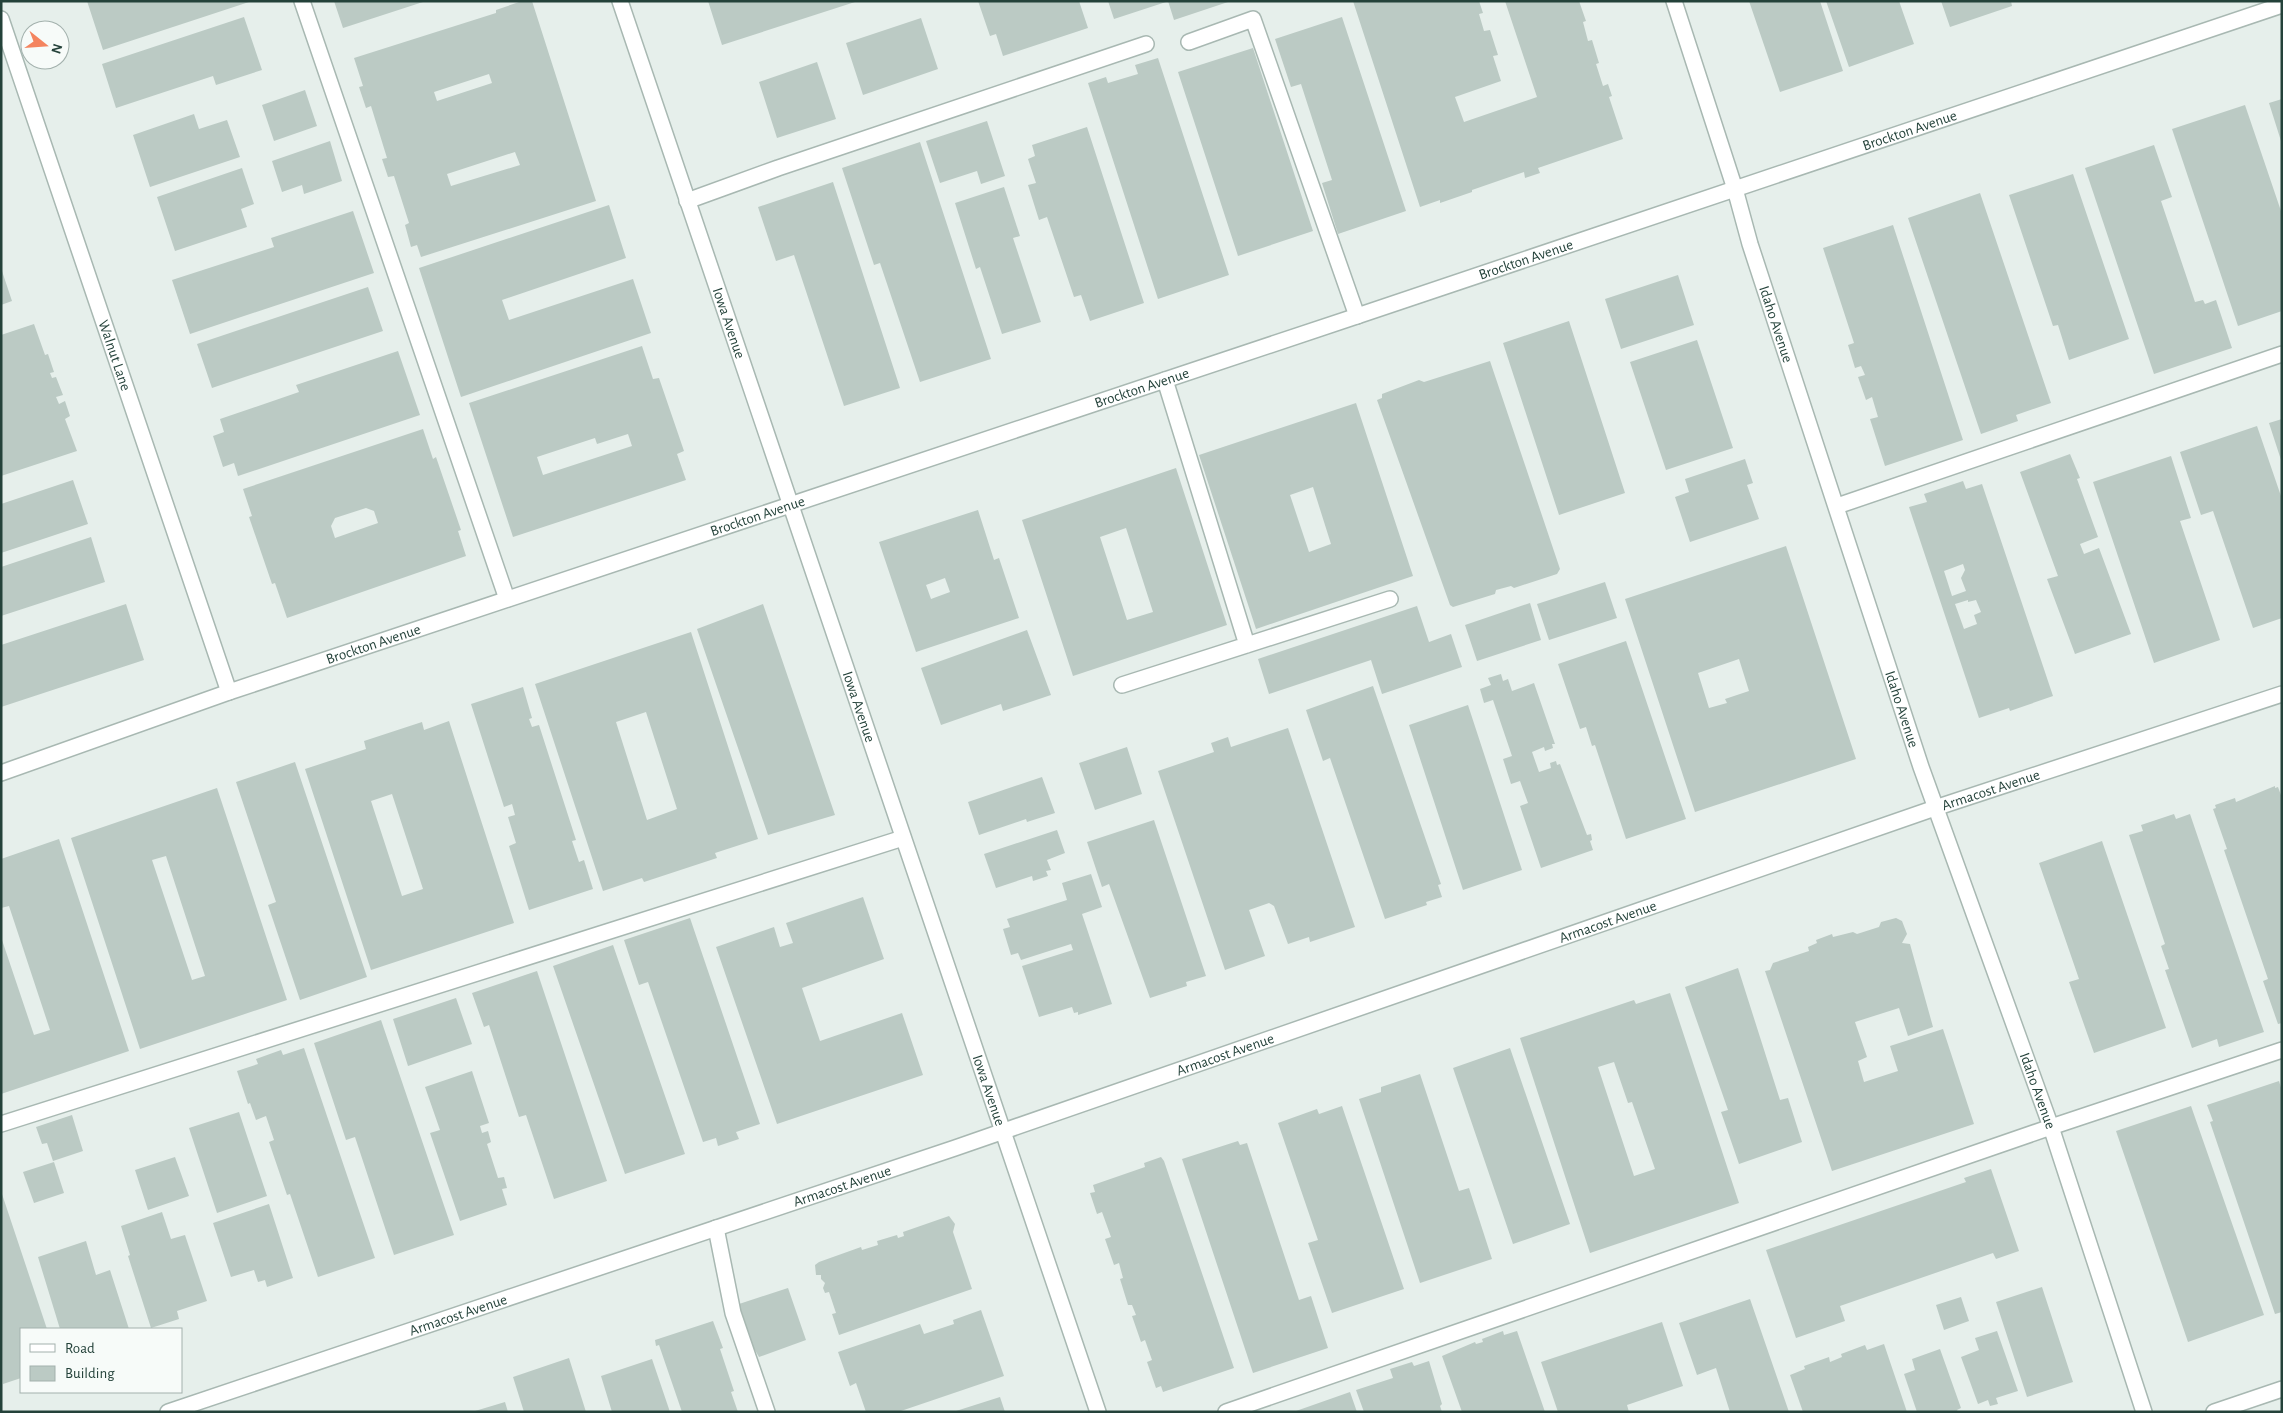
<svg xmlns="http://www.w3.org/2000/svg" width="2283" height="1413" font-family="'Alegreya Sans',sans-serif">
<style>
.building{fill:#bbcac4;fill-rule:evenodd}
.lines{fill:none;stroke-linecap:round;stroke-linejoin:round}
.service-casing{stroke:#a8b8b2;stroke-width:18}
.minor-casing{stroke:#a8b8b2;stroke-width:18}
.service{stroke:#fff;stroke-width:15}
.minor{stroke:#fff;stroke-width:15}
.labels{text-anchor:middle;stroke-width:4;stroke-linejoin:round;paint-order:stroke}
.street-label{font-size:15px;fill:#24423a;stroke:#f7fbf9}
</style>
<rect width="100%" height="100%" fill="#e6efeb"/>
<path class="building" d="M 87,1 L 249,1 L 249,2 L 103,50 Z
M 334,1 L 423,1 L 423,2 L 343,28 Z
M 522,1 L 532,1 L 596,201 L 421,257 L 417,245 L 411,247 L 405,225 L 409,223 L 394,176 L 388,177 L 382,159 L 387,158 L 371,106 L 366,108 L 359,87 L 363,86 L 354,58 L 496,13 L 496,10 ZM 489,74 L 492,83 L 437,101 L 434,92 ZM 515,152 L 520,165 L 451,186 L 447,174 Z
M 708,1 L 855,1 L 855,2 L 722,45 Z
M 978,1 L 1079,1 L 1088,28 L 1003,56 L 996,34 L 990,36 Z
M 1108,1 L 1166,1 L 1166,2 L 1114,19 Z
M 1168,1 L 1228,1 L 1228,2 L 1174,20 Z
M 1353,1 L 1479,1 L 1483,13 L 1479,14 L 1484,31 L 1490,30 L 1498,55 L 1493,56 L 1501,81 L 1455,97 L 1464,122 L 1537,97 L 1505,1 L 1579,1 L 1586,21 L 1583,22 L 1588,41 L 1592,40 L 1599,63 L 1596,64 L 1603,86 L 1608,84 L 1612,96 L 1609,97 L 1623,139 L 1538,168 L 1540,173 L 1525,178 L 1524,172 L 1472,190 L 1472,192 L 1440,203 L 1440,200 L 1420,207 Z
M 1749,1 L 1820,1 L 1843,71 L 1780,92 Z
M 1826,1 L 1899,1 L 1914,44 L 1849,67 Z
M 1941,1 L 2011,1 L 2012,6 L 1950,27 Z
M 244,17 L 262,70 L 216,85 L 213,76 L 116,108 L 102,64 Z
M 1342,17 L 1406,211 L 1338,234 L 1322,183 L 1332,180 L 1301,84 L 1291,87 L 1275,39 Z
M 921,18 L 938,69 L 863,95 L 846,43 Z
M 1253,48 L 1313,231 L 1238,256 L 1178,72 Z
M 1158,58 L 1229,275 L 1158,299 L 1088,83 L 1106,77 L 1108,83 L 1138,74 L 1135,65 Z
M 817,62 L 836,119 L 777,138 L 759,82 Z
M 305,90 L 317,126 L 274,141 L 262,105 Z
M 2282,99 L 2282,141 L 2281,141 L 2269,103 Z
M 2245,105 L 2282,214 L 2282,311 L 2238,326 L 2172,129 Z
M 194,114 L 199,129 L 227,120 L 240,157 L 150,187 L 133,135 Z
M 987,121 L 1005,176 L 981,184 L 977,171 L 940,183 L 926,141 Z
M 1087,127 L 1144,303 L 1090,321 L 1081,295 L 1074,297 L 1047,217 L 1039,220 L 1028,185 L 1036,183 L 1028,159 L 1035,156 L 1032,145 Z
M 330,141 L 342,181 L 304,194 L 302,185 L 282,192 L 272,161 Z
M 920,142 L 991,359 L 920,382 L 880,263 L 874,265 L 842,168 Z
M 2154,145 L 2172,197 L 2161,201 L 2195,302 L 2203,300 L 2205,304 L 2216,300 L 2232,348 L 2154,374 L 2085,168 Z
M 242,168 L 254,204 L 241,209 L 247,227 L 175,251 L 157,197 Z
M 2073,174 L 2129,339 L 2069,360 L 2058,325 L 2053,326 L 2009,195 Z
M 833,182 L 900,388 L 844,406 L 794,255 L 776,261 L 758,207 Z
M 1004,187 L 1020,236 L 1013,238 L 1041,322 L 1002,334 L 980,267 L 976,269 L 955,203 Z
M 1980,193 L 2051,403 L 2016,415 L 2018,421 L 1981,434 L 1908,218 Z
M 609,205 L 626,258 L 502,300 L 509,320 L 633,279 L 651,333 L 461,397 L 419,268 Z
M 353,211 L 374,273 L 190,334 L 172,280 L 274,247 L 271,238 Z
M 1893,225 L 1963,440 L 1885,466 L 1870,419 L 1878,417 L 1872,397 L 1866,400 L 1858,377 L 1865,375 L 1861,366 L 1855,368 L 1848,345 L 1854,343 L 1823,248 Z
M 1,268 L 12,301 L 1,305 Z
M 1678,275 L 1694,325 L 1621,349 L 1605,299 Z
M 368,287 L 383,331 L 212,388 L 197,344 Z
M 1569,321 L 1625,493 L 1559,515 L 1503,343 Z
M 34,324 L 45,355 L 48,354 L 54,372 L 50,373 L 52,378 L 56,377 L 63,395 L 56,397 L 59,404 L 65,401 L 70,416 L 65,419 L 77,451 L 1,476 L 1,335 Z
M 1697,340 L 1733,448 L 1666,470 L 1630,362 Z
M 642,346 L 653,379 L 659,378 L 684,451 L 677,454 L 686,480 L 513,537 L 469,403 ZM 628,434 L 632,446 L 543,475 L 537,457 L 595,438 L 597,444 Z
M 398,351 L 420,415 L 238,476 L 234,463 L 223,467 L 213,436 L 224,432 L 220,419 L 299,392 L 296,385 Z
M 1490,361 L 1560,569 L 1557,574 L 1514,588 L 1511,586 L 1496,590 L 1495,594 L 1453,607 L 1450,605 L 1377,400 L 1382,398 L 1382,394 L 1419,380 L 1424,382 Z
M 1356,403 L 1413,576 L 1256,629 L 1199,455 ZM 1313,487 L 1331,544 L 1309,552 L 1290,495 Z
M 2282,419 L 2282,460 L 2281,460 L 2269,423 Z
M 2257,426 L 2282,499 L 2282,618 L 2253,628 L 2213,511 L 2201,515 L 2180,452 Z
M 423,429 L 433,459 L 436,457 L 461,530 L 458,531 L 466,556 L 287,618 L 275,583 L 272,584 L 249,517 L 252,516 L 243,489 ZM 366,508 L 374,511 L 378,523 L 335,538 L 331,526 L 335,518 Z
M 2070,454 L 2080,478 L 2077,479 L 2098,537 L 2080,544 L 2084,554 L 2099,548 L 2131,634 L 2075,654 L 2047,579 L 2058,576 L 2020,472 Z
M 2171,456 L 2191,518 L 2180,521 L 2220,640 L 2154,663 L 2093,482 Z
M 1745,459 L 1753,483 L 1747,485 L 1759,519 L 1690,542 L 1675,497 L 1689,492 L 1685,479 Z
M 1176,468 L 1227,625 L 1073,676 L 1022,520 ZM 1126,528 L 1153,612 L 1127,620 L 1100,537 Z
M 73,480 L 88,524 L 1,553 L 1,504 Z
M 1963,481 L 1966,489 L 1982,484 L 2053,696 L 2010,711 L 2009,708 L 1979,718 L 1909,507 L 1927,502 L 1924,494 ZM 1963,564 L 1965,570 L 1961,578 L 1966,591 L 1952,596 L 1944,571 ZM 1968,600 L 1968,602 L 1976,600 L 1981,612 L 1974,615 L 1977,624 L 1964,629 L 1955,604 Z
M 978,510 L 994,560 L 999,558 L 1019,618 L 916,652 L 879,542 ZM 945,578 L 950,592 L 931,599 L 926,585 Z
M 91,537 L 105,582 L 1,616 L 1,567 Z
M 1786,546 L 1856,759 L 1695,812 L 1625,599 ZM 1739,659 L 1749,691 L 1725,699 L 1727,703 L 1709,708 L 1698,673 Z
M 1605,582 L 1617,618 L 1549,640 L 1537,604 Z
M 1530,603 L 1541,640 L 1477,661 L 1465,625 Z
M 126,604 L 144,660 L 1,707 L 1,645 Z
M 763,604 L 835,815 L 768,835 L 697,629 Z
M 1417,606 L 1429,642 L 1451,634 L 1462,667 L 1382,694 L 1371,660 L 1269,694 L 1258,659 Z
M 1027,630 L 1051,695 L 1003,711 L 1001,704 L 941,725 L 921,668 Z
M 691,632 L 758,839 L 715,853 L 717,858 L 644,882 L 642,878 L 603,891 L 535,684 ZM 646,712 L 677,809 L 647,820 L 616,722 Z
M 1626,641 L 1686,819 L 1626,839 L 1595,745 L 1592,746 L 1586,727 L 1580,729 L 1558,664 Z
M 1501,674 L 1503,681 L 1508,679 L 1512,691 L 1534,683 L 1555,744 L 1552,744 L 1553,748 L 1545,751 L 1544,747 L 1532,752 L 1539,772 L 1551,768 L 1550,763 L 1556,761 L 1557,765 L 1560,764 L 1587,835 L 1591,834 L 1592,840 L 1590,841 L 1593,850 L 1541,868 L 1520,806 L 1528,803 L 1520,781 L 1511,784 L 1503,759 L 1512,756 L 1493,700 L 1484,703 L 1480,689 L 1491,685 L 1488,678 Z
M 1373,686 L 1441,884 L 1438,885 L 1442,897 L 1426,902 L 1427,905 L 1385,919 L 1330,758 L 1323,761 L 1306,710 Z
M 523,687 L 532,718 L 529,719 L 532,727 L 539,725 L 576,840 L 572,841 L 579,862 L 584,860 L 593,889 L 529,910 L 509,846 L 516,843 L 508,817 L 515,815 L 512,804 L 504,807 L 471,704 Z
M 1468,705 L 1522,870 L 1463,890 L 1409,725 Z
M 449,721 L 514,923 L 371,970 L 305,769 L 366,749 L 364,741 L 422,722 L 424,730 ZM 392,794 L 423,889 L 402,896 L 371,801 Z
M 1288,728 L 1355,927 L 1310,942 L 1309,937 L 1288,944 L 1274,906 L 1269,903 L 1249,910 L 1265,956 L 1225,970 L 1158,771 L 1214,752 L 1211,743 L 1228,737 L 1231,747 Z
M 1127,747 L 1142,794 L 1095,810 L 1079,763 Z
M 295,762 L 367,977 L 300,1000 L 268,905 L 276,902 L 236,782 Z
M 1042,777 L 1055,813 L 1027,822 L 1026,819 L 979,835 L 968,802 Z
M 2275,786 L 2275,788 L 2278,787 L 2282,798 L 2282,1023 L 2278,1024 L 2263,981 L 2268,979 L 2224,850 L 2227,849 L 2213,809 L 2216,808 L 2215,805 L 2235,798 L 2236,802 Z
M 217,788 L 287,1000 L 140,1049 L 71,838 ZM 166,856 L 205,976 L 192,980 L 152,860 Z
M 2174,814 L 2176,819 L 2190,814 L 2264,1032 L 2219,1047 L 2217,1039 L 2192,1048 L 2165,970 L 2169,969 L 2161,946 L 2165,944 L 2129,835 L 2143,831 L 2141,825 Z
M 1154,820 L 1206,976 L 1186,982 L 1187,986 L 1150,998 L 1109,884 L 1102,887 L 1087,842 Z
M 1057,830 L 1065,853 L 1047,860 L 1051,870 L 1046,871 L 1048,876 L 1033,881 L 1032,876 L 996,888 L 984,854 Z
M 59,839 L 129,1051 L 1,1094 L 1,937 L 34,1035 L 50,1030 L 9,906 L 1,908 L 1,859 Z
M 2102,841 L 2166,1028 L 2094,1053 L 2069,982 L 2079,979 L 2039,863 Z
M 1091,874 L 1102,907 L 1082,914 L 1112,1004 L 1078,1015 L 1078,1012 L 1074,1013 L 1072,1007 L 1039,1017 L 1022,966 L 1073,950 L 1071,944 L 1021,960 L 1018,953 L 1011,955 L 1003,929 L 1010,927 L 1007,919 L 1067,900 L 1062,883 Z
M 863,897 L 884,959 L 802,988 L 820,1041 L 902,1013 L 923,1075 L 777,1124 L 716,947 L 774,927 L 780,947 L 793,943 L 786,923 Z
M 690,918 L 760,1124 L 736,1132 L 739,1139 L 718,1146 L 716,1138 L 703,1142 L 648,982 L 639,985 L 624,940 Z
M 1896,918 L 1902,921 L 1907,934 L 1902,943 L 1910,944 L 1933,1027 L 1908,1036 L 1899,1008 L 1855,1022 L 1867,1057 L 1858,1061 L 1864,1082 L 1898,1071 L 1890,1046 L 1943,1029 L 1974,1124 L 1832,1171 L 1765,971 L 1770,970 L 1773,963 L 1809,951 L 1808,947 L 1817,943 L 1816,940 L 1832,934 L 1833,937 L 1853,932 L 1857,934 L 1879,927 L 1881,922 Z
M 613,945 L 685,1154 L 625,1174 L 553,966 Z
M 1738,968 L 1780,1100 L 1788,1098 L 1802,1142 L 1739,1164 L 1721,1112 L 1728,1110 L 1685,987 Z
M 537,971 L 607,1181 L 554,1199 L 526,1115 L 519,1117 L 489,1025 L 484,1027 L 472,993 Z
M 1670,993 L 1739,1203 L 1590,1253 L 1520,1038 L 1634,1000 L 1636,1004 ZM 1614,1062 L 1628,1103 L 1632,1102 L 1655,1169 L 1634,1176 L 1598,1067 Z
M 456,998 L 472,1044 L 408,1066 L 393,1019 Z
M 381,1020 L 454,1235 L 394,1255 L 355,1137 L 346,1140 L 314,1043 Z
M 304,1048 L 375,1258 L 318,1277 L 290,1194 L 287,1195 L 269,1142 L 274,1140 L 266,1116 L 256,1120 L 250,1103 L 248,1104 L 237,1071 L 258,1064 L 256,1059 L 281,1050 L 283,1055 Z
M 1510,1048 L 1570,1224 L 1513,1244 L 1453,1068 Z
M 472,1071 L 489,1123 L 480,1126 L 482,1133 L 488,1131 L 491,1142 L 487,1144 L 498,1178 L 504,1177 L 507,1188 L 502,1189 L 507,1205 L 460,1221 L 430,1133 L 440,1130 L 425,1087 Z
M 1420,1074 L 1459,1191 L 1469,1188 L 1492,1259 L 1420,1283 L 1359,1099 L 1381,1092 L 1381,1087 Z
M 2279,1081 L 2282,1091 L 2282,1312 L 2275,1314 L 2210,1122 L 2213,1121 L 2207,1105 Z
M 1342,1106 L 1404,1289 L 1332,1313 L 1308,1243 L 1318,1240 L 1278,1123 L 1317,1109 L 1319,1114 Z
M 2191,1106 L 2264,1315 L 2188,1342 L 2116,1131 Z
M 239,1112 L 267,1196 L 217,1213 L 189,1128 Z
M 72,1115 L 83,1151 L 53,1161 L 47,1143 L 42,1144 L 36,1127 Z
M 1238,1141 L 1240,1145 L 1247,1143 L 1299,1300 L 1311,1296 L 1328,1348 L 1253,1373 L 1182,1159 Z
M 175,1157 L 189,1196 L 148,1210 L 135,1170 Z
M 1161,1157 L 1164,1161 L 1234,1368 L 1163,1392 L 1161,1386 L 1156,1388 L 1147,1362 L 1152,1360 L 1145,1340 L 1141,1342 L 1132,1316 L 1136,1315 L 1132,1305 L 1128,1305 L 1120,1279 L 1123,1278 L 1119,1263 L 1114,1265 L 1105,1239 L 1111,1237 L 1102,1212 L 1097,1214 L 1090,1193 L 1095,1192 L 1093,1185 L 1145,1167 L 1144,1163 Z
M 54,1162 L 64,1193 L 34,1203 L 23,1172 Z
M 1991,1169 L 2019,1251 L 1996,1259 L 1993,1253 L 1840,1306 L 1845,1321 L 1796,1338 L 1766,1250 L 1966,1182 L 1964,1178 Z
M 1,1191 L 47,1329 L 21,1329 L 21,1378 L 3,1384 Z
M 269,1204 L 293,1278 L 267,1287 L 265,1280 L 258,1282 L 254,1270 L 231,1277 L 213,1223 Z
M 162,1212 L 171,1239 L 185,1235 L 207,1301 L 177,1311 L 179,1319 L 151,1328 L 128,1256 L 130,1255 L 121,1226 Z
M 949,1216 L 955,1224 L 953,1232 L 972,1289 L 839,1335 L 832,1314 L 836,1313 L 829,1292 L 825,1293 L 823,1288 L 825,1283 L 821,1279 L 821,1275 L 816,1275 L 815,1265 L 819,1262 L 861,1247 L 862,1250 L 878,1245 L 877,1241 L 897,1235 L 898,1238 L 904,1236 L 903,1232 Z
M 86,1241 L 96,1275 L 110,1270 L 129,1329 L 60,1329 L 38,1257 Z
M 2042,1287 L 2073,1382 L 2027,1397 L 1996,1302 Z
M 788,1288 L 806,1340 L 759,1357 L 746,1335 L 736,1305 Z
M 1961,1297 L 1969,1321 L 1944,1330 L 1936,1305 Z
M 1750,1299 L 1789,1412 L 1730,1412 L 1716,1368 L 1697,1375 L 1679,1323 Z
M 981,1310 L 1004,1376 L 898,1412 L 866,1412 L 856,1383 L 850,1386 L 838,1352 L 920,1324 L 924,1334 L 954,1324 L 953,1320 Z
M 713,1321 L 723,1348 L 720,1349 L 734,1391 L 731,1392 L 738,1412 L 682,1412 L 659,1345 L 656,1346 L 655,1340 Z
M 1662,1322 L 1683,1386 L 1627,1405 L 1629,1412 L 1558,1412 L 1541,1362 Z
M 1503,1331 L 1504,1335 L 1517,1331 L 1545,1412 L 1462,1412 L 1442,1356 L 1475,1342 L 1476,1344 L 1483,1342 L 1482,1339 Z
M 1997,1331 L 2018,1391 L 1996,1398 L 1998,1404 L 1990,1406 L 1988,1400 L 1978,1404 L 1961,1357 L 1979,1350 L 1975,1338 Z
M 1884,1344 L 1907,1412 L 1803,1412 L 1790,1375 L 1805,1369 L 1804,1366 L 1829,1357 L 1830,1362 L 1842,1357 L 1841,1354 L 1865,1345 L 1867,1350 Z
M 1940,1349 L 1961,1408 L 1957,1410 L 1958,1412 L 1917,1412 L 1904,1374 L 1915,1370 L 1912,1359 Z
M 569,1358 L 586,1412 L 524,1412 L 513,1377 Z
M 652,1359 L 670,1412 L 612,1412 L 601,1376 Z
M 1429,1361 L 1442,1404 L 1440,1406 L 1442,1412 L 1364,1412 L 1356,1390 L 1393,1378 L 1390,1369 L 1412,1362 L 1414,1366 Z
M 1350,1392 L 1357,1412 L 1296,1412 L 1296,1411 Z
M 1000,1397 L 1005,1412 L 956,1412 L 956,1411 Z
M 505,1402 L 508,1412 L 475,1412 L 475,1411 Z"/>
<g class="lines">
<defs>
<path id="service" d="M 302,1 L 507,599
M 1189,42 L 1253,19 L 1357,316
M 687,201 L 778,168 L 1146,44
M 1165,380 L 1247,645
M 1837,506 L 2282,354
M 1122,685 L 1390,599
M 1,1124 L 903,838
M 716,1228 L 733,1313 L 767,1412
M 1226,1412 L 2051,1127 L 2282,1050"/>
<g id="minor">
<path id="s1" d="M 620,1 L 1098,1412"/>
<path id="s2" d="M 1674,1 L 1735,189 L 1750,244 L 1921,767 L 2051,1127 L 2144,1412"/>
<path id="s3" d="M 1,19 L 229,692"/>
<path id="s4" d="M 1,773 L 229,692 L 1357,316 L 2282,5"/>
<path id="s5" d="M 168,1412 L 955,1148 L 1935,808 L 2282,694"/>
<path d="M 2214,1412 L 2282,1389"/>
</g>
</defs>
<use href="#service" class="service-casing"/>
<use href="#minor" class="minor-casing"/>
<use href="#service" class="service"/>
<use href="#minor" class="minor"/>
</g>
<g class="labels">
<g class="street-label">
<text dy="5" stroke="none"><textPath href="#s4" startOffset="2014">Brockton Avenue</textPath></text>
<text dy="5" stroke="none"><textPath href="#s4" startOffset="1609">Brockton Avenue</textPath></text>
<text dy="5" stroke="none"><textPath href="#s1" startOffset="340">Iowa Avenue</textPath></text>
<text dy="5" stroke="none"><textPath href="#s2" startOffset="339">Idaho Avenue</textPath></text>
<text dy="5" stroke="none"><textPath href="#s3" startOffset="355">Walnut Lane</textPath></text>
<text dy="5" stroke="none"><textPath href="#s4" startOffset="1204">Brockton Avenue</textPath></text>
<text dy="5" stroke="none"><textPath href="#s4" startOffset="799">Brockton Avenue</textPath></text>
<text dy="5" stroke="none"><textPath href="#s4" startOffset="394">Brockton Avenue</textPath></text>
<text dy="5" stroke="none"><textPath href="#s1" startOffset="745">Iowa Avenue</textPath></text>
<text dy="5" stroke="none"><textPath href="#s2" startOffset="744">Idaho Avenue</textPath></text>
<text dy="5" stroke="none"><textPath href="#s5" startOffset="1926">Armacost Avenue</textPath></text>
<text dy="5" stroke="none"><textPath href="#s5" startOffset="1521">Armacost Avenue</textPath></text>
<text dy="5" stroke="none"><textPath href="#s5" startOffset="1116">Armacost Avenue</textPath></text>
<text dy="5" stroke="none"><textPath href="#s1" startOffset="1150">Iowa Avenue</textPath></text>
<text dy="5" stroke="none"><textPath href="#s2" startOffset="1149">Idaho Avenue</textPath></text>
<text dy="5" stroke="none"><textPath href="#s5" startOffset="711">Armacost Avenue</textPath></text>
<text dy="5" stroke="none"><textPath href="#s5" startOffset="306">Armacost Avenue</textPath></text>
</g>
</g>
<rect width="2283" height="1413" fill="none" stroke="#24423a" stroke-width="5"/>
<rect x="20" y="1328" width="162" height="65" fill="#f7fbf9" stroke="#a3b1ad"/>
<rect x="30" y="1344" width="25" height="8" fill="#ffffff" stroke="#a3b1ad"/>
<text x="65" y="1353" font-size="15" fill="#24423a">Road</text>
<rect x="30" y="1366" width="25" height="15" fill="#bbcac4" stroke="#a3b1ad"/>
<text x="65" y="1378" font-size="15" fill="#24423a">Building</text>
<g transform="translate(45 45) rotate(107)"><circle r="24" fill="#f7fbf9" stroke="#a3b1ad"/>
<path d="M0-4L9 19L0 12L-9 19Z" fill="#f4845f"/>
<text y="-8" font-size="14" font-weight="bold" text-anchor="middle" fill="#24423a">N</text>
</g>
</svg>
